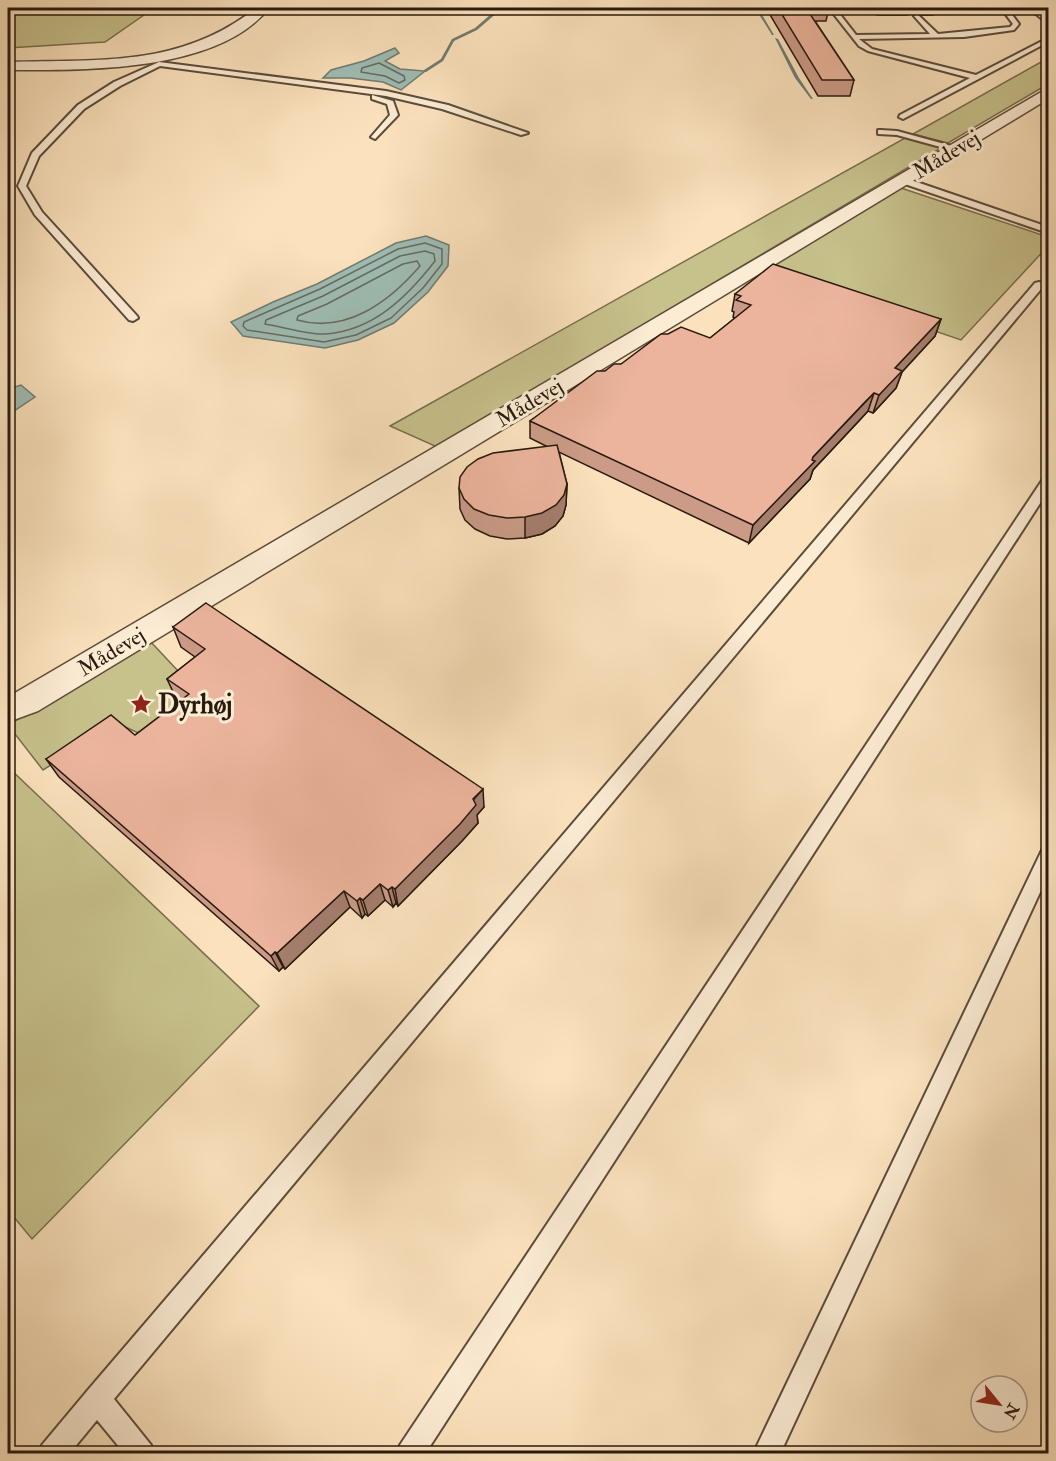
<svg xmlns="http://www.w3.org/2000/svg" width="1056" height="1461" font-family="'IM FELL Double Pica',serif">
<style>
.green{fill:#c7c18c;stroke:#786e4d;stroke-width:1.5}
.water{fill:#9fbdb5;stroke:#6f7c72;stroke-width:1.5}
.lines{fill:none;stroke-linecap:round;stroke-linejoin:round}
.shore{stroke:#646c62;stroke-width:1.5}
.stream{fill:#6f7c72;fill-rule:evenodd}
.lane-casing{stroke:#5d4c3a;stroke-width:4}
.street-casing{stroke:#5d4c3a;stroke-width:3}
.lane{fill:#fcecd4;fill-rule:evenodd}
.street{fill:#fcecd4;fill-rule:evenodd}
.wall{fill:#cb9b87;stroke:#281a0e;stroke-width:1.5}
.shaded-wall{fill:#a57e6e;stroke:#281a0e;stroke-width:1.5}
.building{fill:#ecb49d;stroke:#281a0e;stroke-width:1.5}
.labels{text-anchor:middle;stroke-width:6;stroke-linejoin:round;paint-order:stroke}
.far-street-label{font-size:22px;fill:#281a0e;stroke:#fcecd4}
.poi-label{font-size:26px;font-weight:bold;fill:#281a0e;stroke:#fcecd4;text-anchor:start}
</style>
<rect width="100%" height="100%" fill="#fbe2bd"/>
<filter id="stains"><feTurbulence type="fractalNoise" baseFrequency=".00333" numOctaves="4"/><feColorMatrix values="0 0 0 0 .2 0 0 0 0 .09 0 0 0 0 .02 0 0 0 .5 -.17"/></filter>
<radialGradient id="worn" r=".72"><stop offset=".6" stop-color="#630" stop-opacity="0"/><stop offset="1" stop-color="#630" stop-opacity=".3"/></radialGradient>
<path class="green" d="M 8,8 L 154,8 L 105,42 L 8,48 Z
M 1048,58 L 1048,84 L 948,143 L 913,134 Z
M 905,138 L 941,148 L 437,447 L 390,426 Z
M 901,188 L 1048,237 L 1048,246 L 961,340 L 761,272 Z
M 150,641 L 193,687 L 185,704 L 145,736 L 117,723 L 43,770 L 8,725 Z
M 8,767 L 259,1006 L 32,1239 L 8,1210 Z"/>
<path class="water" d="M 395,48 L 399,53 L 385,61 L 400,69 L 425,71 L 401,90 L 383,82 L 350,78 L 323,78 L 331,70 L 364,61 Z
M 426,236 L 449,245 L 448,266 L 428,292 L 394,323 L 358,340 L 325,348 L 243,336 L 231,322 L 273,302 L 317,284 L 396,243 Z
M 21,385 L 35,397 L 8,415 L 8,389 Z"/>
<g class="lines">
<path class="shore" d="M 379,63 L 404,76 L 405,80 L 399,83 L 385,76 L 361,72 L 362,68 Z
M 425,243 L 442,249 L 442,264 L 423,288 L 391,318 L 356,335 L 324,342 L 247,330 L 243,326 L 244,322 L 320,289 L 398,249 Z
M 425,251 L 434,254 L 435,261 C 407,297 373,331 325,334 C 307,335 284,327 265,324 L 266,320 L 323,296 L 400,256 Z
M 417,261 L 420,266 C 389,302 346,334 297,320 L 298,316 L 327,304 L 403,264 Z"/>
<path class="stream" d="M 282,8 L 285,8 L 282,11 L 280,11 Z
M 498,8 L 501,8 L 498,12 L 477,30 L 454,41 L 443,61 L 426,72 L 424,72 L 424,70 L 441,59 L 452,39 L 475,28 Z
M 755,8 L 758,8 L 774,35 L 772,35 Z
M 775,38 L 778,39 L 799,78 L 813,99 L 811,99 L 795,78 Z"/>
<defs>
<path id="lane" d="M 829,8 L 835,8 L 856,35 L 930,34 L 914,16 L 917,14 L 938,34 L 1010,27 L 1013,24 L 1001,8 L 1007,8 L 1019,24 L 1014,30 L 964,37 L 859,39 L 872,49 L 976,75 L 1046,39 L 1048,38 L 1048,42 L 903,119 L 899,117 L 900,115 L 970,78 L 868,51 L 859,46 Z
M 1029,8 L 1035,8 L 1048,19 L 1048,24 Z
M 159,62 L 386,91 L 448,105 L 528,133 L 521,135 L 442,109 L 386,96 L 160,66 L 120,86 L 84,109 L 39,156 L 26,186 L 42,212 L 137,316 L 138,318 L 133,321 L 129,320 L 35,215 L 18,186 L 32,153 L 78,105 L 114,82 Z
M 372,95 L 393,101 L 398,115 L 375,139 L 371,137 L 390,115 L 387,104 L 372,99 Z
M 881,130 L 897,131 L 959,148 L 955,151 L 897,135 L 878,134 L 878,130 Z
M 902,177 L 1048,227 L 1048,233 L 899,182 L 898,180 Z
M 1039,282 L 1048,285 L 1048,291 L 1041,289 L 114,1399 L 151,1445 L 155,1454 L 125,1454 L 97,1420 L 69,1454 L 38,1454 L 42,1445 L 88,1390 L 1035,283 Z
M 1048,478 L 1048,491 L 425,1454 L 396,1454 L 400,1445 L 1043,479 Z
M 1048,848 L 1048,875 L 780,1454 L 753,1454 L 1042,850 Z"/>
<path id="street" d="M 256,8 L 269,8 C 217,73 84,70 8,70 L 8,62 C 99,59 180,68 256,8 Z
M 1048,88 L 1048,99 L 38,711 L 8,722 L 8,697 Z"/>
</defs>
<use href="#lane" class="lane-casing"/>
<use href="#street" class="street-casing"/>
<use href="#lane" class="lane"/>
<use href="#street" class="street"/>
</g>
<path class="wall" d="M 766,8 L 829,8 L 826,21 L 815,21 L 854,80 L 850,96 L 818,96 Z
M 870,8 L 935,8 L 933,15 L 921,15 L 917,12 L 906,15 L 877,15 Z
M 735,294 L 941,319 L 935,336 L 902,372 L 896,388 L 873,413 L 868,411 L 858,422 L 813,470 L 810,479 L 749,543 L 559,452 L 567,484 L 566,505 L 563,516 L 555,526 L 542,534 L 525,538 L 507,539 L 490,536 L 475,529 L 465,520 L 460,509 L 459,488 L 546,446 L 530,438 L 530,421 L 605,371 L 621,364 L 710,338 L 735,318 L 733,317 L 734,312 L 732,311 Z
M 173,627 L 484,807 L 477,815 L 478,823 L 462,841 L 398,906 L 396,903 L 393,907 L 385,900 L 368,916 L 365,914 L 362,918 L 350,907 L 285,969 L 283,967 L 279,971 L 59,777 L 46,759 L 135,735 L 180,701 L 176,698 L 167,679 L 195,657 L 181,647 Z"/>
<path class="shaded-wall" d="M 908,8 L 918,8 L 917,12 L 906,15 Z
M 941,319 L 935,336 L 902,372 L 896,388 L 873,413 L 879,395 L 895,368 Z
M 874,393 L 868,411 L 813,470 L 810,479 L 749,543 L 753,525 L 813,457 Z
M 567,484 L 566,505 L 563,516 L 555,526 L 542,534 L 525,538 L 525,517 Z
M 483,789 L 484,807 L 477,815 L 478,823 L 462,841 L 398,906 L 395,889 Z
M 380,884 L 385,900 L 368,916 L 363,900 Z
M 392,887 L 396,903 L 393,907 L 388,890 Z
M 344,891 L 350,907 L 285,969 L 277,953 Z
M 360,898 L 365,914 L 362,918 L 357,901 Z
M 275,952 L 283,967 L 279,971 L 271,956 Z"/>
<path class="building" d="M 778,8 L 806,8 L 854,80 L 822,80 Z
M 773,264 L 941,319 L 895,368 L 902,371 L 879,395 L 874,393 L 863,404 L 813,457 L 812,460 L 815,461 L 753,525 L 530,421 L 597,371 L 605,371 L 614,364 L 621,364 L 661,334 L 668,334 L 681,327 L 710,338 L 751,305 L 736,300 L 741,296 L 735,294 Z
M 557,445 L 567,484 L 564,495 L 556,505 L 542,513 L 525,517 L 507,518 L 489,515 L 474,509 L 464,499 L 459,488 L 460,477 L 467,467 L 478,459 L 493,453 Z
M 206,603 L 483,789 L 473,799 L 476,805 L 460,824 L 395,889 L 392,887 L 388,890 L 380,884 L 363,900 L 360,898 L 357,901 L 344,891 L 277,953 L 275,952 L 271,956 L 46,759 L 111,715 L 135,735 L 189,694 L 167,679 L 205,649 L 173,627 Z"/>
<defs>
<symbol id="sight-bare" viewBox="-9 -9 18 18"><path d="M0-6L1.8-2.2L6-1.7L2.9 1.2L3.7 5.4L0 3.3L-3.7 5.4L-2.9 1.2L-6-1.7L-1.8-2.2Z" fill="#8f2418" stroke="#fcecd4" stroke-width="2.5" paint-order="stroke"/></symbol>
</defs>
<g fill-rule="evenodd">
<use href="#sight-bare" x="126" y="689" width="30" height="30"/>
</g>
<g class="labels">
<g class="far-street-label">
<text transform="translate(946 154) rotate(-31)" y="8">Mådevej</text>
<text transform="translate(529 402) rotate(-31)" y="8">Mådevej</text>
<text transform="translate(111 651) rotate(-31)" y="8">Mådevej</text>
</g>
<g class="poi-label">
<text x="158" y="713">Dyrhøj</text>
</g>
</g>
<rect width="1056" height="1461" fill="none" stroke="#fbe2bd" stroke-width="30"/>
<rect x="9" y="9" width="1038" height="1443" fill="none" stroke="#281a0e" stroke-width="3"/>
<rect x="15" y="15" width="1026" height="1431" fill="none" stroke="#281a0e" stroke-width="1.5"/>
<g transform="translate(999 1404) rotate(120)"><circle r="28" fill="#fcecd4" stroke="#a79885" stroke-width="1.5"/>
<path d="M0-4.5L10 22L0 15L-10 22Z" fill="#8f2418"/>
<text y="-9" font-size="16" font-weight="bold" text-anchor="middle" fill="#281a0e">N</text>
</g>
<rect width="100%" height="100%" filter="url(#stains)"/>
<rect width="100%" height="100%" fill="url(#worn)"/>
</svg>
